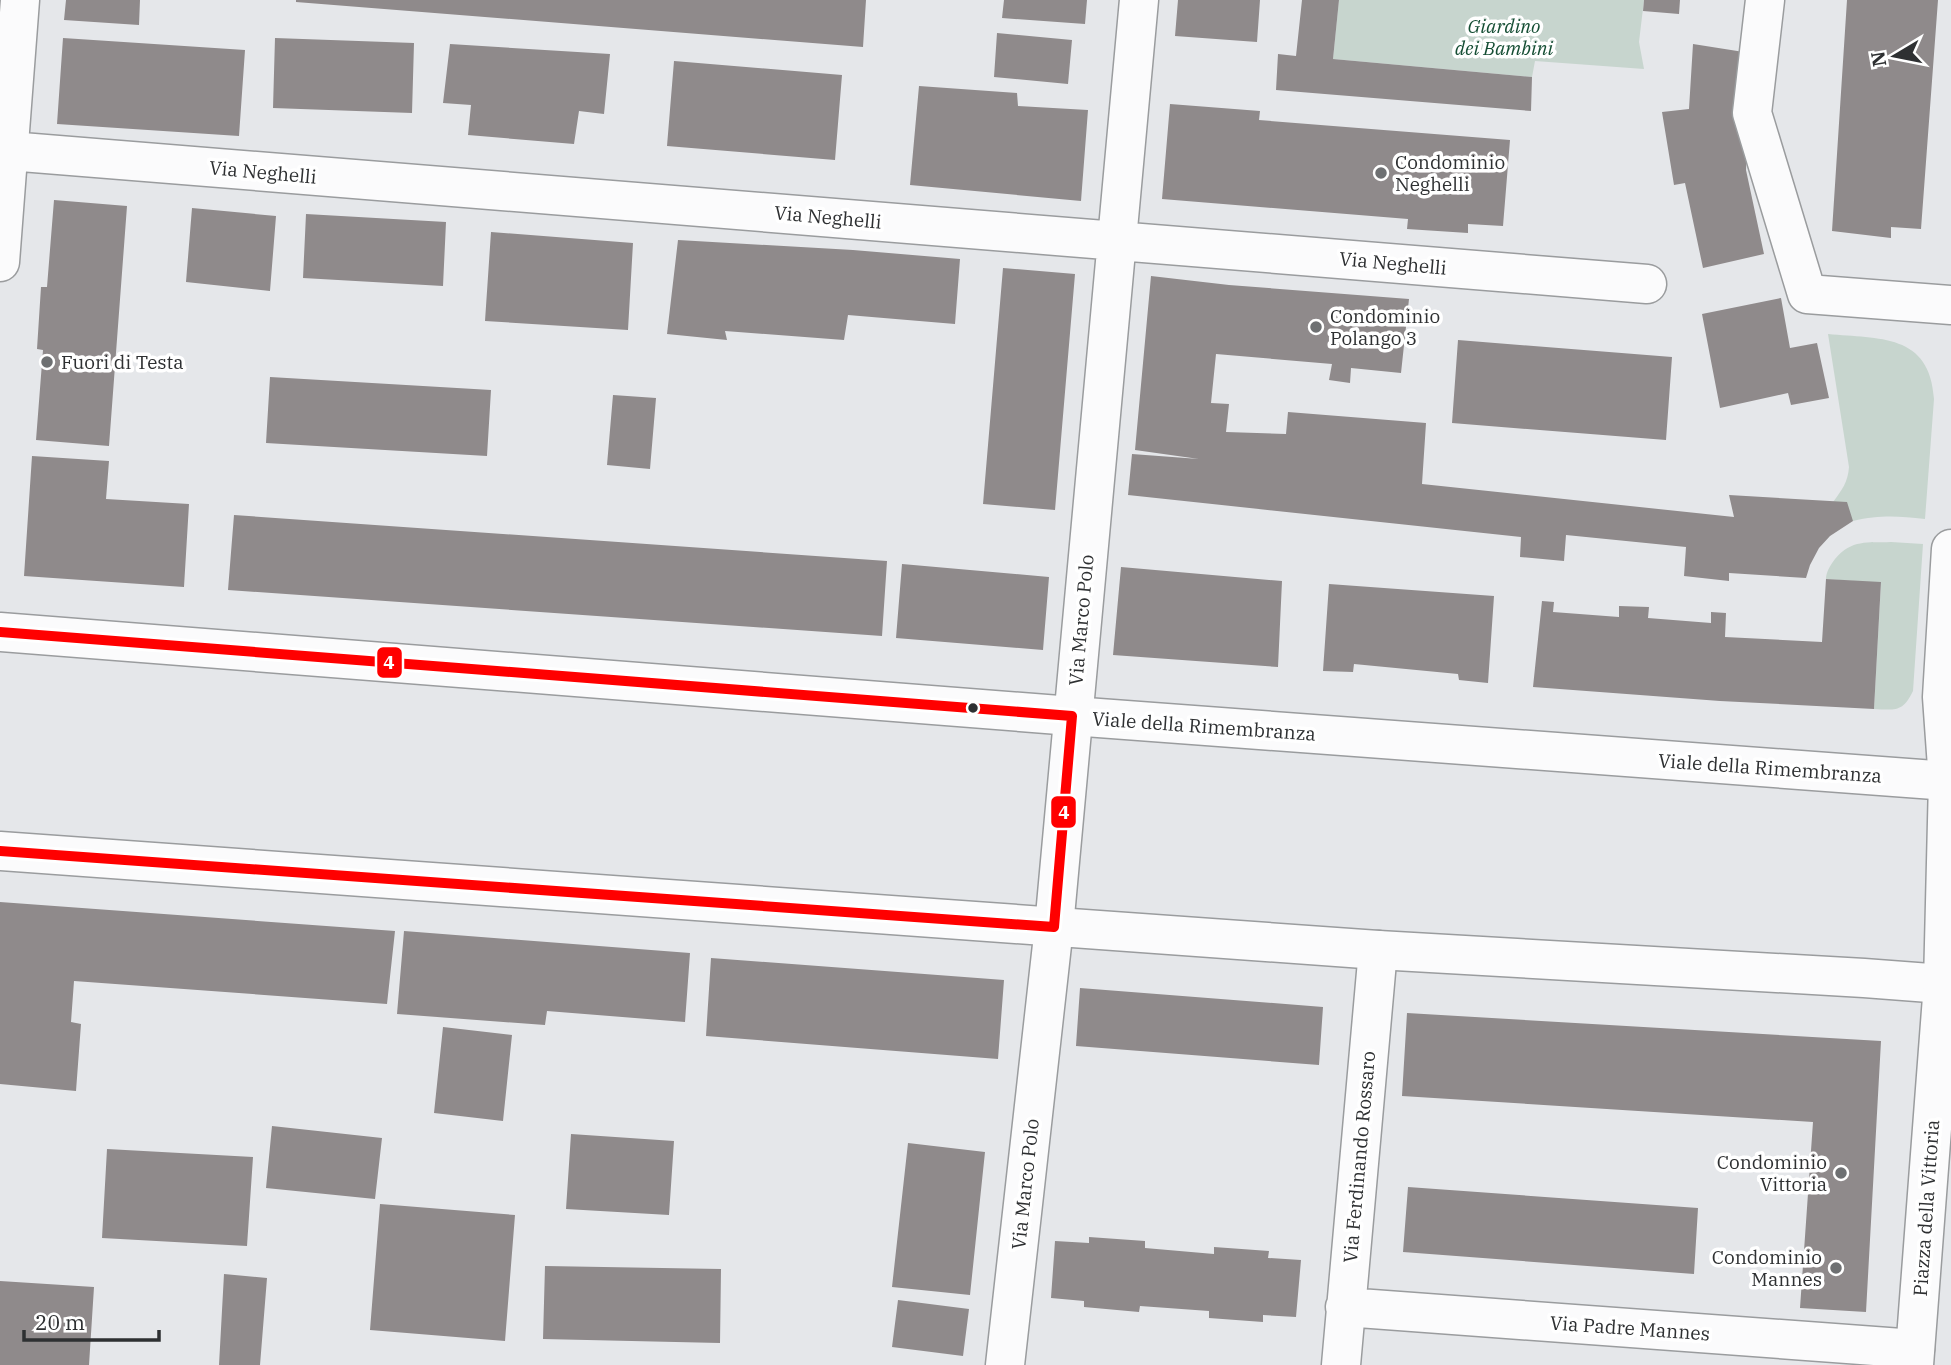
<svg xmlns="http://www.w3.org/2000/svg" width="1951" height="1365" font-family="'IBM Plex Serif',serif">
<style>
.green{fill:#c7d5ce}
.building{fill:#8f8a8b}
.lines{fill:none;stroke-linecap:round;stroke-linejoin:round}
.minor-casing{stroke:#9a9c9e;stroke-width:41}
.tertiary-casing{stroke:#9a9c9e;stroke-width:41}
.secondary-casing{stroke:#9a9c9e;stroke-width:41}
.minor{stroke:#fbfbfc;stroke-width:38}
.tertiary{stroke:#fbfbfc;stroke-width:38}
.secondary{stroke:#fbfbfc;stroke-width:38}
.bus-1-casing{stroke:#fff;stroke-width:16}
.bus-1{stroke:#f00;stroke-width:10}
.poi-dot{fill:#6e7072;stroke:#fff;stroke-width:2.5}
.bus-dot{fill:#2e3032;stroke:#fff;stroke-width:2.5}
.labels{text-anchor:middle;stroke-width:7;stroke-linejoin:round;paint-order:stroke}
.park-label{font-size:19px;font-style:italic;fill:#154e34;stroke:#fff}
.poi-label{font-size:19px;fill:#2e3032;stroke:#fff;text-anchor:start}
.street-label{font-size:19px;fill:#2e3032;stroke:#fff}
.line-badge{stroke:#fff;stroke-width:2.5}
.badge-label{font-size:19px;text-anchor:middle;font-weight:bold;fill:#fff}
</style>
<rect width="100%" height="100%" fill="#e5e7ea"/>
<path class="green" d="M 1339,0 L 1644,0 L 1639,42 L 1644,69 L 1535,61 L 1532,77 L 1333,59 Z
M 1828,334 C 1879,339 1930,333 1934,399 L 1925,519 C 1897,516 1880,515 1853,521 L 1833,502 C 1842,490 1848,482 1849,467 Z
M 1891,542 L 1923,544 L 1913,691 C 1903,712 1896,710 1874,709 L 1881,583 L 1826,579 C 1826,572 1830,566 1835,559 C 1852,539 1867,543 1891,542 Z"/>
<path class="building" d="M 66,0 L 140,0 L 139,25 L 64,20 Z
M 296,0 L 866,0 L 863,47 L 296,2 Z
M 1004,0 L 1087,0 L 1085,24 L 1002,18 Z
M 1178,0 L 1260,0 L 1257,42 L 1175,36 Z
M 1302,0 L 1339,0 L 1333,59 L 1532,77 L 1531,111 L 1276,90 L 1278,54 L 1296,56 Z
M 1644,0 L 1680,0 L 1679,14 L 1643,11 Z
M 1847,0 L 1938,0 L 1921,229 L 1891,227 L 1891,238 L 1832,231 Z
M 997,33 L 1072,40 L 1068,84 L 994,77 Z
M 63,38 L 245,50 L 239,136 L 57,124 Z
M 275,38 L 414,43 L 412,113 L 273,108 Z
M 450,44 L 610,54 L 604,114 L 579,111 L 574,144 L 468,135 L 471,105 L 443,103 Z
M 1693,44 L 1750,53 L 1746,170 L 1764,254 L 1703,268 L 1685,183 L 1674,185 L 1662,112 L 1689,109 Z
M 674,61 L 842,75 L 835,160 L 667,146 Z
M 919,86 L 1017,93 L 1018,106 L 1088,110 L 1081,201 L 910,185 Z
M 1170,104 L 1260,111 L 1259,120 L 1510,140 L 1503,226 L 1468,224 L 1468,233 L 1407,229 L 1408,219 L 1162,199 Z
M 54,200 L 127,206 L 109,446 L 36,440 L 43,350 L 37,349 L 41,287 L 47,287 Z
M 192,208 L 276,216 L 270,291 L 186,282 Z
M 306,214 L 446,222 L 443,286 L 303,278 Z
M 491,232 L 633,243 L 628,330 L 485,321 Z
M 678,240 L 853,250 L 960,259 L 955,324 L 848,315 L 844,340 L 725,331 L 727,340 L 667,334 Z
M 1003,268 L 1075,274 L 1055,510 L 983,504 Z
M 1151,276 L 1229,285 L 1409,299 L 1401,373 L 1351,368 L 1350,383 L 1329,380 L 1332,364 L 1216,354 L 1211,403 L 1229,404 L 1226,432 L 1286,434 L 1288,412 L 1426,423 L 1422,484 L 1734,517 L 1729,495 L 1847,502 L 1853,521 L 1830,536 L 1819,548 L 1810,565 L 1806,578 L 1729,573 L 1729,581 L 1684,576 L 1686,547 L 1566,535 L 1564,561 L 1520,557 L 1521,537 L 1128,495 L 1132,454 L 1199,459 L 1135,450 Z
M 1781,298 L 1790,348 L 1817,343 L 1829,398 L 1791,405 L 1788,393 L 1720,408 L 1702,314 Z
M 1458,340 L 1672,357 L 1666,440 L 1452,423 Z
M 270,377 L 491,390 L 487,456 L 266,443 Z
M 613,395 L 656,398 L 650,469 L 607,465 Z
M 32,456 L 109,461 L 106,499 L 189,504 L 184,587 L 24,576 Z
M 234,515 L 887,561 L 882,636 L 228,590 Z
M 902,564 L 1049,577 L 1043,650 L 896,638 Z
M 1121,567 L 1282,581 L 1278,667 L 1113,655 Z
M 1826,579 L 1881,582 L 1874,709 L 1720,701 L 1533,687 L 1542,601 L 1554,602 L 1553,612 L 1619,617 L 1619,606 L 1649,607 L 1648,618 L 1711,623 L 1711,612 L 1726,613 L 1725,637 L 1822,642 Z
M 1329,584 L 1494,596 L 1488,683 L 1459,680 L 1458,674 L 1354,664 L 1353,672 L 1323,671 Z
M 0,902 L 395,931 L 387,1004 L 74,981 L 71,1022 L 81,1024 L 76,1091 L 0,1084 Z
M 404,931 L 690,953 L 685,1022 L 547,1011 L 545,1025 L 397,1014 Z
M 711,958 L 1004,980 L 998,1059 L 706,1036 Z
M 1080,988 L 1323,1007 L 1319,1065 L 1076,1046 Z
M 1407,1013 L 1881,1041 L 1866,1312 L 1800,1308 L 1813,1122 L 1402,1096 Z
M 443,1027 L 512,1035 L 503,1121 L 434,1113 Z
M 272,1126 L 382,1138 L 375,1199 L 266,1188 Z
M 571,1134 L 674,1141 L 669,1215 L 566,1209 Z
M 908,1143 L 985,1152 L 970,1295 L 892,1287 Z
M 107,1149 L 253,1157 L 247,1246 L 102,1238 Z
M 1408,1187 L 1698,1208 L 1694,1274 L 1403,1252 Z
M 380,1204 L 515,1215 L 505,1341 L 370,1330 Z
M 1089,1237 L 1145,1241 L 1145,1248 L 1214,1254 L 1214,1247 L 1269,1251 L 1268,1258 L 1301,1260 L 1296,1317 L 1263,1315 L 1263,1322 L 1209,1318 L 1209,1311 L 1140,1306 L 1139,1312 L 1084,1307 L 1084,1301 L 1051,1298 L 1055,1241 L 1089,1243 Z
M 545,1266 L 721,1269 L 720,1343 L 543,1339 Z
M 224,1274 L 267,1278 L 260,1365 L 219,1365 Z
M 0,1281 L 94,1287 L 89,1365 L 0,1365 Z
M 898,1300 L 969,1309 L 963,1356 L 892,1347 Z"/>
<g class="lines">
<defs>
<path id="minor" d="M 1765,0 L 1752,113 L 1807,294 L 1951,305
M 9,151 L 1647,284
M 0,262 L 20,0
M 1345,1307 L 1915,1349
M 1005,1365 L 1054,927 L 1139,0
M 1341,1365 L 1378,950"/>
<path id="tertiary" d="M 0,632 L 1072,716 L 1948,781
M 0,851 L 1378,950 L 1864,978 L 1943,984"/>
<path id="secondary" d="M 1914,1365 L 1943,984 L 1948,781 L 1942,697 L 1951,549"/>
</defs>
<use href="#minor" class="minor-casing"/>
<use href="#tertiary" class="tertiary-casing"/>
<use href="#secondary" class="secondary-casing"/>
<use href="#minor" class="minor"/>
<use href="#tertiary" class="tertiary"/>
<use href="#secondary" class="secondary"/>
<defs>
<path id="bus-1" d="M 0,632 L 1072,716 L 1054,927 L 0,851"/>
</defs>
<use href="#bus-1" class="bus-1-casing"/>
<use href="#bus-1" class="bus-1"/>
</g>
<g class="poi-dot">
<circle cx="1381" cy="173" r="7"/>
<circle cx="1316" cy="327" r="7"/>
<circle cx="47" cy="362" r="7"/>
<circle cx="1841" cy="1173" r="7"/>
<circle cx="1836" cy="1268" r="7"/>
</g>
<circle class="bus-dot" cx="973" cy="708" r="6"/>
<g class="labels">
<g class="park-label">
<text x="1504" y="33">Giardino<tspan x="1504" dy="22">dei Bambini</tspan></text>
</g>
<g class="poi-label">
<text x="1395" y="169">Condominio<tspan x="1395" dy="22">Neghelli</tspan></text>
<text x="1330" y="323">Condominio<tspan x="1330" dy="22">Polango 3</tspan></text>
<text x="61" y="369">Fuori di Testa</text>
<text x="1827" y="1169" text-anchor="end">Condominio<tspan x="1827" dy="22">Vittoria</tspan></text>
<text x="1822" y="1264" text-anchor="end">Condominio<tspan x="1822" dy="22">Mannes</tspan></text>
</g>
<g class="street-label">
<text transform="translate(263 172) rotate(5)" y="7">Via Neghelli</text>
<text transform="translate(828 217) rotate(5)" y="7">Via Neghelli</text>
<text transform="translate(1393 263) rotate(5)" y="7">Via Neghelli</text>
<text transform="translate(1081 620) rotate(-85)" y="7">Via Marco Polo</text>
<text transform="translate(1204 726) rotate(4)" y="7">Viale della Rimembranza</text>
<text transform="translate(1770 768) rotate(4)" y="7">Viale della Rimembranza</text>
<text transform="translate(1359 1157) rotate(-85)" y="7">Via Ferdinando Rossaro</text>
<text transform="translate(1025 1184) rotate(-84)" y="7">Via Marco Polo</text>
<text transform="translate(1926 1208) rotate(-86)" y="7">Piazza della Vittoria</text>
<text transform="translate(1630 1328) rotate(4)" y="7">Via Padre Mannes</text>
</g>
</g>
<g class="line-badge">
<rect x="376" y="646" width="27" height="33" rx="7" fill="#f00"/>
<rect x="1050" y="795" width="27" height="34" rx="7" fill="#f00"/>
</g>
<g class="badge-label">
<text x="389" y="669">4</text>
<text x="1064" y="819">4</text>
</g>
<g transform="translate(1895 56) rotate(260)" stroke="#ffffff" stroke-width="5" paint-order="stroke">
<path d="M0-5L12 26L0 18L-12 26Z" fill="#2e3032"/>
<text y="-10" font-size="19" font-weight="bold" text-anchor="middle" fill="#2e3032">N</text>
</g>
<path d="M24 1330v10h135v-10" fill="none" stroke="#2e3032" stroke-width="3.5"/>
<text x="35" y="1330" font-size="21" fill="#2e3032" stroke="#ffffff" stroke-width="5" paint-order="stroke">20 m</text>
</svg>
